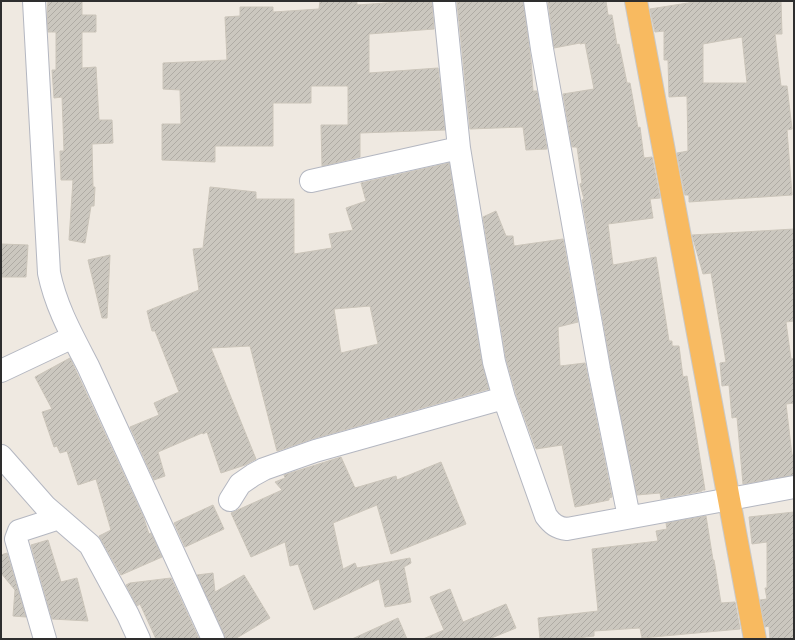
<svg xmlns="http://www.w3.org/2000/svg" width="795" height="640" font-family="'Space Grotesk',sans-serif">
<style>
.building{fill:url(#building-hatch);stroke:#cbc5ba;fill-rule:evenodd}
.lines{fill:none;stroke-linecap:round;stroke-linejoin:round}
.minor-casing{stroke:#b4b7c1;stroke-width:24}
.tertiary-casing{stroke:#b4b7c1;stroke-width:24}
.trunk-casing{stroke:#c9c9c9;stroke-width:24}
.minor{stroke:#fff;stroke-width:22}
.tertiary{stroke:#fff;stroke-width:22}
.trunk{stroke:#f8ba60;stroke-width:22}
</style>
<defs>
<pattern id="building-hatch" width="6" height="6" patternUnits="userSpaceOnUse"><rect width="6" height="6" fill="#cbc7bf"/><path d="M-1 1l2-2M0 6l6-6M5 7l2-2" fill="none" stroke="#afaba4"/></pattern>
</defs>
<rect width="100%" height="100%" fill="#efe9e1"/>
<path class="building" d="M 48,1 L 82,1 L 82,15 L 96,15 L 96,32 L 82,32 L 82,68 L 96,67 L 99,120 L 112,120 L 113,143 L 92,144 L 93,187 L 95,187 L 94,206 L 91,206 L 85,243 L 69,240 L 73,180 L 61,180 L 60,151 L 64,151 L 62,97 L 54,98 L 52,70 L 56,70 L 56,32 L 48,32 L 47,15 Z
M 320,1 L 357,1 L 357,5 L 413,1 L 432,2 L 434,29 L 369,34 L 369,73 L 438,68 L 445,130 L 360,133 L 360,157 L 322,166 L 321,125 L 348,125 L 348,86 L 311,86 L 311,103 L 273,103 L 273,146 L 215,146 L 215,162 L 162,160 L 162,124 L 181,124 L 180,90 L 163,89 L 163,63 L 227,60 L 225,17 L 240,16 L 240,7 L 273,7 L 273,12 L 319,9 Z
M 505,1 L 523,1 L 531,61 L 533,91 L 537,91 L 547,149 L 526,150 L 523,127 L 470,129 L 457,2 Z
M 548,1 L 606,1 L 608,15 L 612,15 L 617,45 L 619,44 L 627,83 L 630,83 L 638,128 L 640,127 L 644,158 L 652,157 L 660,198 L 650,199 L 653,218 L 608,224 L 613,265 L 656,257 L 669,341 L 672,341 L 672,346 L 679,346 L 683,377 L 687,376 L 705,490 L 702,490 L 702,491 L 661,499 L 660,493 L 637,495 L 611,367 L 582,200 L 584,199 L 580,184 L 582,183 L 577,147 L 572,147 L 563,94 L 594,89 L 585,43 L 580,44 L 580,43 L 554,48 Z
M 700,1 L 781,1 L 782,34 L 775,34 L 781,86 L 787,86 L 792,129 L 787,130 L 792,195 L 689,202 L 689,195 L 685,195 L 677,153 L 688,151 L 687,96 L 669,97 L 668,60 L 664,60 L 664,31 L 655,32 L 650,9 ZM 742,37 L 747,83 L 703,83 L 703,44 Z
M 449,163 L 482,364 L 489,389 L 312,439 L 277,451 L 250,346 L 211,348 L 256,459 L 245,465 L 221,473 L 207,432 L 203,434 L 202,433 L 158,452 L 165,476 L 154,480 L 130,427 L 159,415 L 154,403 L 179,392 L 155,331 L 152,331 L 147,311 L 199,290 L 193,249 L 203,248 L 210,187 L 256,192 L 256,199 L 294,199 L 294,254 L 332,248 L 329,234 L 353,230 L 346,208 L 366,201 L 361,183 ZM 370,306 L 378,344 L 341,353 L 334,309 Z
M 496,211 L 506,236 L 513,236 L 514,246 L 563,239 L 578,322 L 558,327 L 560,366 L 585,363 L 612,497 L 609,498 L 609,500 L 575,507 L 562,445 L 536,449 L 517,397 L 506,359 L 483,217 Z
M 794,229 L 794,321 L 786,322 L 791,359 L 794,358 L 794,403 L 786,404 L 792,455 L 794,455 L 794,475 L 743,484 L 737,417 L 732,418 L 729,385 L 722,386 L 720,363 L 726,362 L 711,273 L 703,274 L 692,235 Z
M 1,244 L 28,245 L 26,277 L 1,277 Z
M 110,255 L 107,318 L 102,318 L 88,260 Z
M 70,358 L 143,516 L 149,534 L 151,533 L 162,557 L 121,575 L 99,536 L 111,530 L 96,479 L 78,485 L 67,451 L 60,453 L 57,446 L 54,447 L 42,412 L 52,409 L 35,377 Z
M 341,457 L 355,488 L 396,476 L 397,480 L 441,462 L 466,524 L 391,554 L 377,505 L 333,523 L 343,569 L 355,563 L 357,568 L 410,558 L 411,563 L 404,567 L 411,602 L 385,607 L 379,579 L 314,610 L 298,564 L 290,566 L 285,542 L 251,557 L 231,513 L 282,490 L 275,482 L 285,478 L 284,475 Z
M 213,505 L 224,529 L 185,547 L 174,523 Z
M 794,512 L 794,639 L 770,639 L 769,626 L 765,627 L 760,600 L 767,599 L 765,588 L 767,588 L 767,542 L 752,544 L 749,517 Z
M 706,516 L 713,560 L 714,560 L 721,603 L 735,602 L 740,629 L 642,638 L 640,628 L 594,631 L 594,636 L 570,639 L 540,639 L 538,618 L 598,611 L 592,549 L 658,541 L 656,531 L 667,529 L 666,523 Z
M 48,540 L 61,582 L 77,578 L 88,621 L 52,619 L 31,545 Z
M 7,553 L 26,617 L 13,616 L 15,590 L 1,573 L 1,555 Z
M 213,573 L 215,592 L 244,575 L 270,618 L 235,639 L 225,639 L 224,634 L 197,575 Z
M 171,578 L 199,639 L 156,639 L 140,604 L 137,606 L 126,585 L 130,583 Z
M 450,589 L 463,622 L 506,604 L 516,628 L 489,639 L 423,639 L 444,630 L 430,597 Z
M 398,618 L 407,639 L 352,639 Z"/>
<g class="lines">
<defs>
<path id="minor" d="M 34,1 L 49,273 C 56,307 72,335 88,366 L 213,639
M 444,1 L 459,148 L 494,362 L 504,398 L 546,516 C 552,524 557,528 567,529 L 730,499
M 535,1 L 542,49 L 599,369 L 629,517
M 311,181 L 459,148
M 1,371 L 73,337
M 1,456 L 45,506 L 90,545 L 128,615 L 139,639
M 230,500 L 240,484 L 253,475 L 264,469 L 315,451 L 504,398
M 45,639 L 16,539 L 19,531 L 59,518"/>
<path id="tertiary" d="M 730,499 L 794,487"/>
<path id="trunk" d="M 636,1 L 755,639"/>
</defs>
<use href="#minor" class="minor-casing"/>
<use href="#tertiary" class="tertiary-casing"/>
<use href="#trunk" class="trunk-casing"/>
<use href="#minor" class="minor"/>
<use href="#tertiary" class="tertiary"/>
<use href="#trunk" class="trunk"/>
</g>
<rect width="795" height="640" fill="none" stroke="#2e2e2e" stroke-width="4"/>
</svg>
